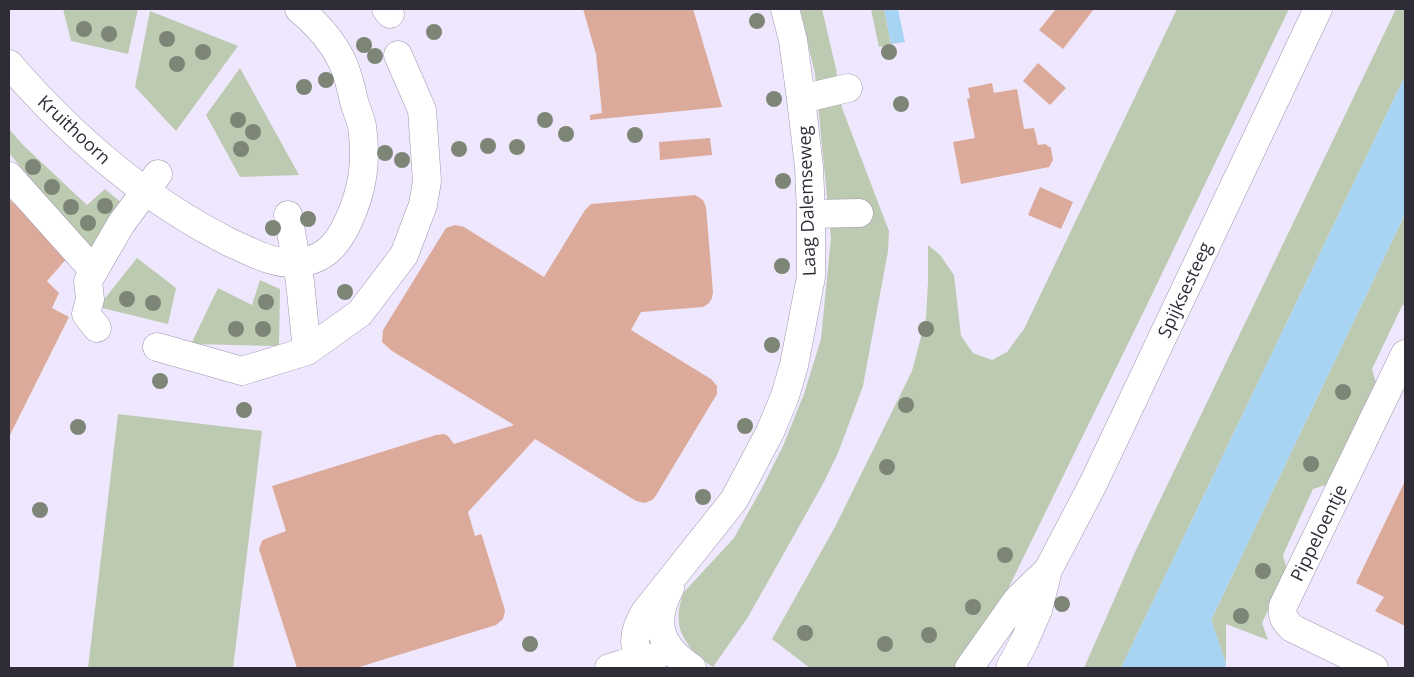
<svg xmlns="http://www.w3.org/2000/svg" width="1414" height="677" font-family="'Open Sans',sans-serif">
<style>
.green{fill:#bccab1}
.water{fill:#a8d4f3}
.building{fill:#dcaa9a}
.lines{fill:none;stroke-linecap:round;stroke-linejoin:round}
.minor-casing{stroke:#9e95ae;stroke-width:29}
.major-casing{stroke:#9e95ae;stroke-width:29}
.minor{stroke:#fff;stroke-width:28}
.major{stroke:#fff;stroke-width:28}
.tree{fill:#7d8676}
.labels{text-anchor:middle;stroke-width:5;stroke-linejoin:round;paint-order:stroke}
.street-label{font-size:18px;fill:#302c37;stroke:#fff}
</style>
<rect width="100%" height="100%" fill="#efe7fd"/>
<path class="green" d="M 63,9 L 138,9 L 128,54 L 71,41 Z
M 800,9 L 822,9 L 836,69 L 842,108 L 889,231 L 888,251 L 863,386 L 838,453 L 824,482 L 748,617 L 713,667 C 684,647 670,626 684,592 L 734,538 L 763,486 L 783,446 L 804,394 L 821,339 L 831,238 L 815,74 Z
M 871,9 L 884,9 L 891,44 L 879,47 Z
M 1177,9 L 1289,9 L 1144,311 L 1004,597 L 954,668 L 810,668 L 772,639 L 835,527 L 912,371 L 926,318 L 928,282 L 928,245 L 940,255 L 954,275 L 961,336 L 973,353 L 992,360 L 1007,352 L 1024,329 Z
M 1396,9 L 1405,9 L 1405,76 L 1121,668 L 1084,668 L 1136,550 Z
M 150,11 L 238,46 L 176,131 L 135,87 Z
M 240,68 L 299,175 L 240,177 L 206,115 Z
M 9,129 L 23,145 L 87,205 L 105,189 L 123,204 L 91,250 L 9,153 Z
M 1405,214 L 1405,304 L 1402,306 L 1372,369 L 1377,386 L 1329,484 L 1313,489 L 1283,555 L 1287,570 L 1262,623 L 1268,640 L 1226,624 L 1226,664 L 1211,620 Z
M 137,258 L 176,288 L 168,324 L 98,307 Z
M 260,280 L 280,289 L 279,346 L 191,344 L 218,288 L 252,305 Z
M 118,414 L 262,431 L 233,668 L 88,668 Z"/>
<path class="water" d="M 884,9 L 898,9 L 905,42 L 891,44 Z
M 1405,76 L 1405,214 L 1211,620 L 1226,664 L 1225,668 L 1121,668 Z"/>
<path class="building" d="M 583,9 L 693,9 L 722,107 L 590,120 L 590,115 L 602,113 L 596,54 Z
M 1056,9 L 1094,9 L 1063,49 L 1039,30 Z
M 1038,63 L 1066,88 L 1050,105 L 1023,81 Z
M 992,83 L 994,93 L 1017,89 L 1024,129 L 1034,128 L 1038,145 L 1045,144 L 1051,148 L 1053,160 L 1049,167 L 961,184 L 953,142 L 975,138 L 967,99 L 970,98 L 968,88 Z
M 710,138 L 712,155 L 660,160 L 659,142 Z
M 1040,187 L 1073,202 L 1061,229 L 1028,215 Z
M 695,195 L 703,200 L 706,207 L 713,292 L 712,298 L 709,303 L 703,307 L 641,312 L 631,330 L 711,379 L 717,386 L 717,394 L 655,497 L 652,500 L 645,503 L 636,501 L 535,439 L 468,512 L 475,536 L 481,534 L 482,536 L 504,607 L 505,611 L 503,619 L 496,625 L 356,668 L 297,668 L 259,549 L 262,541 L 265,539 L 286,531 L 272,486 L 436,435 L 444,434 L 448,436 L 454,444 L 514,425 L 392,351 L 382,342 L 383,330 L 446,228 L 455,225 L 464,227 L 544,277 L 585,210 L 591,204 Z
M 9,199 L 69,256 L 47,281 L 59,293 L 52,308 L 69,317 L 9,437 Z
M 1405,481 L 1405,626 L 1375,611 L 1384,597 L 1356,583 Z"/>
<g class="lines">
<defs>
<path id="minor" d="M 386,9 L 390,14
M 9,64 C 71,136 145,200 231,243 C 252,252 272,264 295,263 C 323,261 337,246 348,222 C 363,190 367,161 362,126 C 360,117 356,109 354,101 C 351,87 348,74 342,61 C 332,41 316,23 299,9
M 801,99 L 848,88
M 9,176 L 94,271
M 811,214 L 859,213
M 288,215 L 300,282 L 307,351
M 97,328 L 86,314 L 90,299 L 88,281 L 121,224 L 158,174
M 157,347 L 242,371 L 307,351 L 360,313 L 404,255 L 423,205 L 427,181 L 422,110 L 398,55
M 670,588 C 651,623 660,647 692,668
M 609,668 L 638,659 L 655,657
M 644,668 C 631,648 633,632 645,612 L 734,500 L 770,432 L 785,396 L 794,365 L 811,277 L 811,214 L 809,167 L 801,99 L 793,40 L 785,9
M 1374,668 L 1292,628 C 1285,621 1281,616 1283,606 L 1405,354"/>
<path id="major" d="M 969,668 L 1017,600 L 1048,570
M 1010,668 L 1024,642 L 1038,610 L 1048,570 L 1093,484 L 1318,9"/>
</defs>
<use href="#minor" class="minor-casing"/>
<use href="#major" class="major-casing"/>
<use href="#minor" class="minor"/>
<use href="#major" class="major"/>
</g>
<g class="tree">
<circle cx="757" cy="21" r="8"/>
<circle cx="84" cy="29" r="8"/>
<circle cx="434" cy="32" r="8"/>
<circle cx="109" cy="34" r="8"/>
<circle cx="167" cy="39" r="8"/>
<circle cx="364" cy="45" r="8"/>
<circle cx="203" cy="52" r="8"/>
<circle cx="889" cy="52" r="8"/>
<circle cx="375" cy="56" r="8"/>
<circle cx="177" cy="64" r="8"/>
<circle cx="326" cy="80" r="8"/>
<circle cx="304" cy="87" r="8"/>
<circle cx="774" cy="99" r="8"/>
<circle cx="901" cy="104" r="8"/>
<circle cx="238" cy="120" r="8"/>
<circle cx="545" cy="120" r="8"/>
<circle cx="253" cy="132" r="8"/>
<circle cx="566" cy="134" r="8"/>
<circle cx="635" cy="135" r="8"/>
<circle cx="488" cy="146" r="8"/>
<circle cx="517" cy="147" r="8"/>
<circle cx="241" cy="149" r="8"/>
<circle cx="459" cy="149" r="8"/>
<circle cx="385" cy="153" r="8"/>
<circle cx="402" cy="160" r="8"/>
<circle cx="33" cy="167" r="8"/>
<circle cx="783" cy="181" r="8"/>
<circle cx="52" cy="187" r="8"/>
<circle cx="105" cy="206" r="8"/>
<circle cx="71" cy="207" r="8"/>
<circle cx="308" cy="219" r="8"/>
<circle cx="88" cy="223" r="8"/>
<circle cx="273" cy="228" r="8"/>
<circle cx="782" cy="266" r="8"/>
<circle cx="345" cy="292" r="8"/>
<circle cx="127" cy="299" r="8"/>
<circle cx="266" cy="302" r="8"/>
<circle cx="153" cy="303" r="8"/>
<circle cx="236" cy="329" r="8"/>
<circle cx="263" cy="329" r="8"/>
<circle cx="926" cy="329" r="8"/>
<circle cx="772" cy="345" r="8"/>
<circle cx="160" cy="381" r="8"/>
<circle cx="1343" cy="392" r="8"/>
<circle cx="906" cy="405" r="8"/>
<circle cx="244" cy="410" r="8"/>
<circle cx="745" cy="426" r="8"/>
<circle cx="78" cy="427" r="8"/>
<circle cx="1311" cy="464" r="8"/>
<circle cx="887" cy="467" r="8"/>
<circle cx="703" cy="497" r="8"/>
<circle cx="40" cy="510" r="8"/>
<circle cx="1005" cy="555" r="8"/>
<circle cx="1263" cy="571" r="8"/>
<circle cx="1062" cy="604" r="8"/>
<circle cx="973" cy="607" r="8"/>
<circle cx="1241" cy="616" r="8"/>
<circle cx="805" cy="633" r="8"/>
<circle cx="929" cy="635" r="8"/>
<circle cx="530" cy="644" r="8"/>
<circle cx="885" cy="644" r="8"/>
</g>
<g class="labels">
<g class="street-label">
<text transform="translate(74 130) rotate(43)" y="6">Kruithoorn</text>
<text transform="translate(807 201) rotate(-92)" y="6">Laag Dalemseweg</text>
<text transform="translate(1185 290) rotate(-65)" y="6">Spijksesteeg</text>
<text transform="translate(1319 533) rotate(-64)" y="6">Pippeloentje</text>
</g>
</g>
<rect width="1414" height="677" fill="none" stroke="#302c37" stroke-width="20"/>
</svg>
